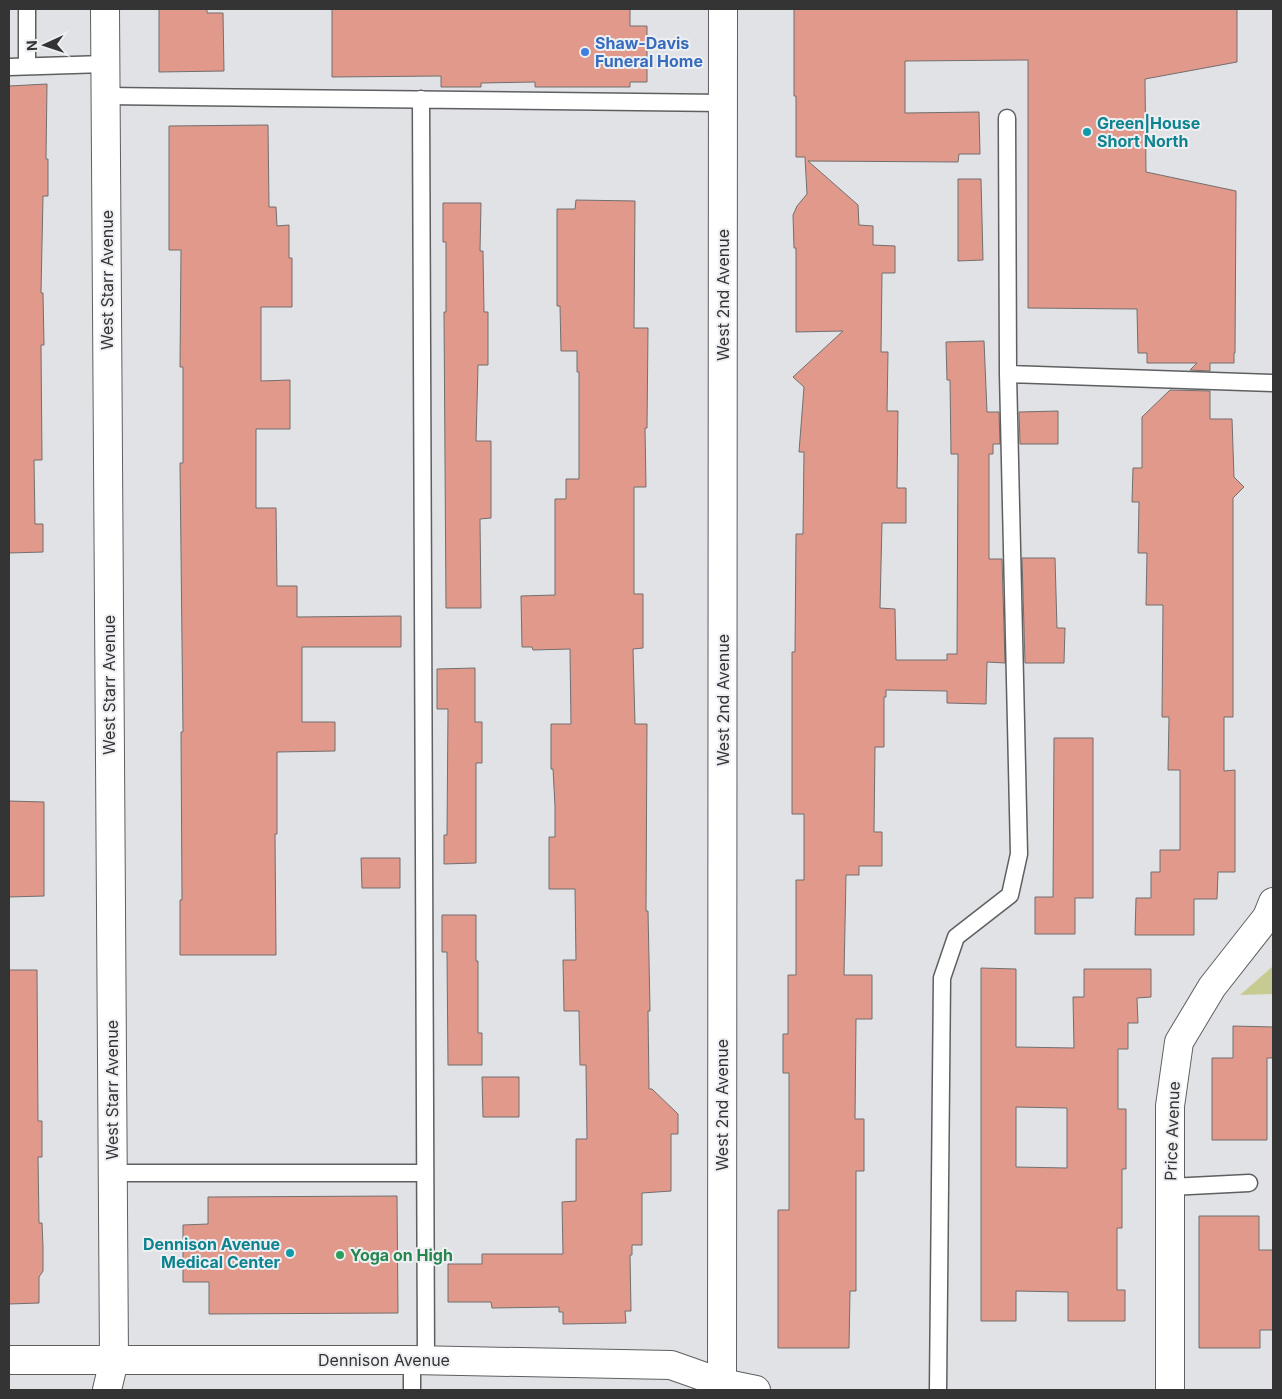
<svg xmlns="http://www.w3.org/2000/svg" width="1282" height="1399" font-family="Inter,sans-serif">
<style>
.green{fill:#c8cb91}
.building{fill:#e0998a;stroke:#726f6f;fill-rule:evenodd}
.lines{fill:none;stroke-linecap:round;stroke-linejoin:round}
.service-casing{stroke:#5e5f61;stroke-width:19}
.minor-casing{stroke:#5e5f61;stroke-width:30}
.tertiary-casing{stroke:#5e5f61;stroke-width:30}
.service{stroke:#fff;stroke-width:16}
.minor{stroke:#fff;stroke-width:28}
.tertiary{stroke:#fff;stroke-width:28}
.shop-dot{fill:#3f7fe0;stroke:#eeeff2;stroke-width:2}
.culture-dot{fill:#0f9aa8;stroke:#eeeff2;stroke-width:2}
.leisure-dot{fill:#2e9e5b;stroke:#eeeff2;stroke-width:2}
.labels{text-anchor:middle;stroke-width:4;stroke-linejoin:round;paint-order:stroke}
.shop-label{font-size:16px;font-weight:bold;fill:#366cbe;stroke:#eeeff2;text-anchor:start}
.culture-label{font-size:16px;font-weight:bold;fill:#0d838f;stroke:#eeeff2;text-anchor:start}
.street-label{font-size:16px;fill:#343435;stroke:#eeeff2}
.leisure-label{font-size:16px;font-weight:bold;fill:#27864d;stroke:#eeeff2;text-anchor:start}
</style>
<rect width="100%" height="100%" fill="#e1e2e5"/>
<path class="green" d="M 1273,966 L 1273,994 L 1240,995 Z"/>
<path class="building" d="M 159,9 L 207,9 L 207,13 L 223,13 L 224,71 L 159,72 Z
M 332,9 L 630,9 L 630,26 L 647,26 L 647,82 L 630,82 L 630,87 L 535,87 L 535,82 L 481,83 L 481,87 L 441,87 L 441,76 L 332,77 Z
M 794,9 L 1237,9 L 1237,62 L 1145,79 L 1146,172 L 1236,191 L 1235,353 L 1234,353 L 1234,363 L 1210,363 L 1210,371 L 1190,370 L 1197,363 L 1147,363 L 1147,353 L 1138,353 L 1137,309 L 1028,308 L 1028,60 L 905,61 L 905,113 L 979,112 L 980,154 L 959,154 L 958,162 L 808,161 L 858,205 L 859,225 L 873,226 L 873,245 L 895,246 L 895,273 L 882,273 L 881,352 L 888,352 L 887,411 L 898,411 L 897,488 L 906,488 L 906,523 L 882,523 L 880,608 L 895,609 L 896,660 L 947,660 L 947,654 L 957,654 L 958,454 L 951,454 L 950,380 L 947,380 L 946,342 L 984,341 L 987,412 L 999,412 L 1000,444 L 993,444 L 993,454 L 989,454 L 989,559 L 1002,559 L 1005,663 L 987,662 L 986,704 L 947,703 L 947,691 L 886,690 L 886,697 L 884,697 L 884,747 L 875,747 L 874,832 L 882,832 L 882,866 L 859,866 L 859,875 L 846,875 L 844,975 L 872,975 L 872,1019 L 856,1019 L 855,1119 L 864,1119 L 864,1171 L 856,1171 L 856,1291 L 850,1291 L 849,1348 L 778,1348 L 778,1210 L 789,1210 L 789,1073 L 783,1073 L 783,1034 L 788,1034 L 788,975 L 796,975 L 796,880 L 804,880 L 804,814 L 792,814 L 792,652 L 795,652 L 796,534 L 803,534 L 804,452 L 799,452 L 804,387 L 793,377 L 843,331 L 796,332 L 796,248 L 794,248 L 793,215 L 797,206 L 807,194 L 805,157 L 796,157 L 796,96 L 794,96 Z
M 47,84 L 46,159 L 48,159 L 48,196 L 43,196 L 41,293 L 43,293 L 44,345 L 41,345 L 42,460 L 34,460 L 35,524 L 43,524 L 43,552 L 9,553 L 9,86 Z
M 268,125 L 269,207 L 276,207 L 277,226 L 289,225 L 289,258 L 292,258 L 292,307 L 261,307 L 261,381 L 290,380 L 290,429 L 256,429 L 256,508 L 276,508 L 277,586 L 297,586 L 297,617 L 401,616 L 401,647 L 302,647 L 302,722 L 335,722 L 335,751 L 277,752 L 277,834 L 275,834 L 276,955 L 180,955 L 180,900 L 182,900 L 181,732 L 183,732 L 180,463 L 183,463 L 183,367 L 180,367 L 181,250 L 169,250 L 169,126 Z
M 958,179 L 981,179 L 983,260 L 958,261 Z
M 576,200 L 635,201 L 634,328 L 648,328 L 647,428 L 645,428 L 646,487 L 634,487 L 634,594 L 643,594 L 643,648 L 633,649 L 635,724 L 647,724 L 646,911 L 648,911 L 649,960 L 650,1011 L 648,1011 L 649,1089 L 652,1089 L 678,1114 L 678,1134 L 671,1134 L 671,1191 L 642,1193 L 642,1245 L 632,1245 L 632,1255 L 630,1255 L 631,1311 L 625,1311 L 626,1323 L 563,1324 L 563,1312 L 559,1312 L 559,1307 L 492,1308 L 491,1302 L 448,1302 L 448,1264 L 482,1264 L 482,1254 L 563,1254 L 562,1202 L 576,1201 L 576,1139 L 587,1139 L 586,1065 L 580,1065 L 579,1011 L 564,1011 L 563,960 L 576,960 L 575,889 L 549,889 L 549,837 L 555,837 L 555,806 L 553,769 L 551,769 L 551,724 L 571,724 L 570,649 L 533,650 L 532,647 L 522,647 L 521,596 L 555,595 L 555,499 L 566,499 L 566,479 L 579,479 L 579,372 L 577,372 L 577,351 L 561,351 L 560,306 L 557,306 L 557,209 L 575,209 Z
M 443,203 L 481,203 L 480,251 L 483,251 L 484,312 L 488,312 L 488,365 L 478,365 L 476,441 L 491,441 L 491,518 L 480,519 L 481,608 L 446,608 L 444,312 L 446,312 L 446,242 L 443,242 Z
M 1170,390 L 1210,391 L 1210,419 L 1232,419 L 1234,477 L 1244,487 L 1233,498 L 1233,717 L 1224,717 L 1224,771 L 1235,770 L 1235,872 L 1218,872 L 1217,899 L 1194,899 L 1194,935 L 1135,935 L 1136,898 L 1151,898 L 1151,872 L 1160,872 L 1160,850 L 1180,850 L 1180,770 L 1168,770 L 1169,717 L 1162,717 L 1163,605 L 1146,605 L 1147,553 L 1138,553 L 1139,502 L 1132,502 L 1133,468 L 1142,468 L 1142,417 Z
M 1058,411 L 1058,444 L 1020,444 L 1019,412 Z
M 1022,558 L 1055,558 L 1057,628 L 1065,628 L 1064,663 L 1025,663 Z
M 475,668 L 475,722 L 482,722 L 482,763 L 476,763 L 476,863 L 444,864 L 444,835 L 447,835 L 448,709 L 437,709 L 437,669 Z
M 1054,738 L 1093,738 L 1093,898 L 1075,898 L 1075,934 L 1035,934 L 1035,897 L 1053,897 Z
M 9,801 L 44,802 L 44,896 L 9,897 Z
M 361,858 L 400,858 L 400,888 L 362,888 Z
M 442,915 L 476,915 L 476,961 L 478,961 L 478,1033 L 482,1033 L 482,1065 L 448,1065 L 447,952 L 442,952 Z
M 981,968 L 1016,969 L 1016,1047 L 1074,1048 L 1073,997 L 1084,997 L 1084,969 L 1151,969 L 1151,997 L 1137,998 L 1138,1023 L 1128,1023 L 1128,1049 L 1118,1049 L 1118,1109 L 1126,1109 L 1126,1169 L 1122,1169 L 1122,1228 L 1117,1228 L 1117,1290 L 1125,1290 L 1125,1321 L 1068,1321 L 1068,1292 L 1016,1291 L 1016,1321 L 981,1321 ZM 1016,1107 L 1067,1108 L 1067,1168 L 1016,1167 Z
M 9,970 L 37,970 L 38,1121 L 42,1121 L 42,1157 L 38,1157 L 39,1223 L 42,1223 L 43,1246 L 43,1271 L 39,1277 L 39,1303 L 9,1304 Z
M 1233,1026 L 1273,1027 L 1273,1058 L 1267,1058 L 1267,1140 L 1212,1140 L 1212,1058 L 1233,1058 Z
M 482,1077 L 519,1077 L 519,1117 L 483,1117 Z
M 397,1196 L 398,1313 L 209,1314 L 209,1282 L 183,1282 L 183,1225 L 208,1224 L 208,1197 Z
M 1199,1216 L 1259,1216 L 1259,1250 L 1273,1250 L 1273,1330 L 1260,1330 L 1260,1348 L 1199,1348 Z"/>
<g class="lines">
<defs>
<path id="service" d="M 27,9 L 27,66
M 9,67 L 105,64
M 105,96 L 723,103
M 421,99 L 426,1360
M 1008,374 L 1273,383
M 113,1173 L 425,1173
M 1170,1187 L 1249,1183
M 412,1390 L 412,1360
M 938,1390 L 942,978 L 956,937 L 1010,895 L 1019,854 L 1008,374 L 1007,118"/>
<path id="minor" d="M 9,1360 L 412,1360 L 671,1365 L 722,1383 L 756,1390
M 722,1390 L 723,9
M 1170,1390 L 1170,1106 L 1179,1042 L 1212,987 L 1267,917 L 1273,902"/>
<path id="tertiary" d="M 105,9 L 114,1360 L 107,1390"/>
</defs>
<use href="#service" class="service-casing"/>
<use href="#minor" class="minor-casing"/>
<use href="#tertiary" class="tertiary-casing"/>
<use href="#service" class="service"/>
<use href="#minor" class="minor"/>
<use href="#tertiary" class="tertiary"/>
</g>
<circle class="shop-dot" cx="585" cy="52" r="5"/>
<g class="culture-dot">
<circle cx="1087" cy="132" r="5"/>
<circle cx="290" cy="1253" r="5"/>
</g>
<circle class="leisure-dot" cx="340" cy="1255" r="5"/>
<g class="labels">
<g class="shop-label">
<text x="595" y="49">Shaw-Davis<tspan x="595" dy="18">Funeral Home</tspan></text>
</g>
<g class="culture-label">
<text x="1097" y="129">Green|House<tspan x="1097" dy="18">Short North</tspan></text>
<text x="280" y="1250" text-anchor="end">Dennison Avenue<tspan x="280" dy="18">Medical Center</tspan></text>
</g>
<g class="street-label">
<text transform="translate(107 280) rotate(-90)" y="6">West Starr Avenue</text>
<text transform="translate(723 295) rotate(-90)" y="6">West 2nd Avenue</text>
<text transform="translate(109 685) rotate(-90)" y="6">West Starr Avenue</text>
<text transform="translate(723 700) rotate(-90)" y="6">West 2nd Avenue</text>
<text transform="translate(112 1090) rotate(-90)" y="6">West Starr Avenue</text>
<text transform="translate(722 1105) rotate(-90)" y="6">West 2nd Avenue</text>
<text transform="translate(1172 1131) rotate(-88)" y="6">Price Avenue</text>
<text x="384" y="1366">Dennison Avenue</text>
</g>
<g class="leisure-label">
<text x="350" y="1261">Yoga on High</text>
</g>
</g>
<rect width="1282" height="1399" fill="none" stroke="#343435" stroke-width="20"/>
<g transform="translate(45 45) rotate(267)" stroke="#eeeff2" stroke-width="4" paint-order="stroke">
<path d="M0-4L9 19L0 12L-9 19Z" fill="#343435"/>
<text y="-8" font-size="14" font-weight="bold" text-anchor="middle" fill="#343435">N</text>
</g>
</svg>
